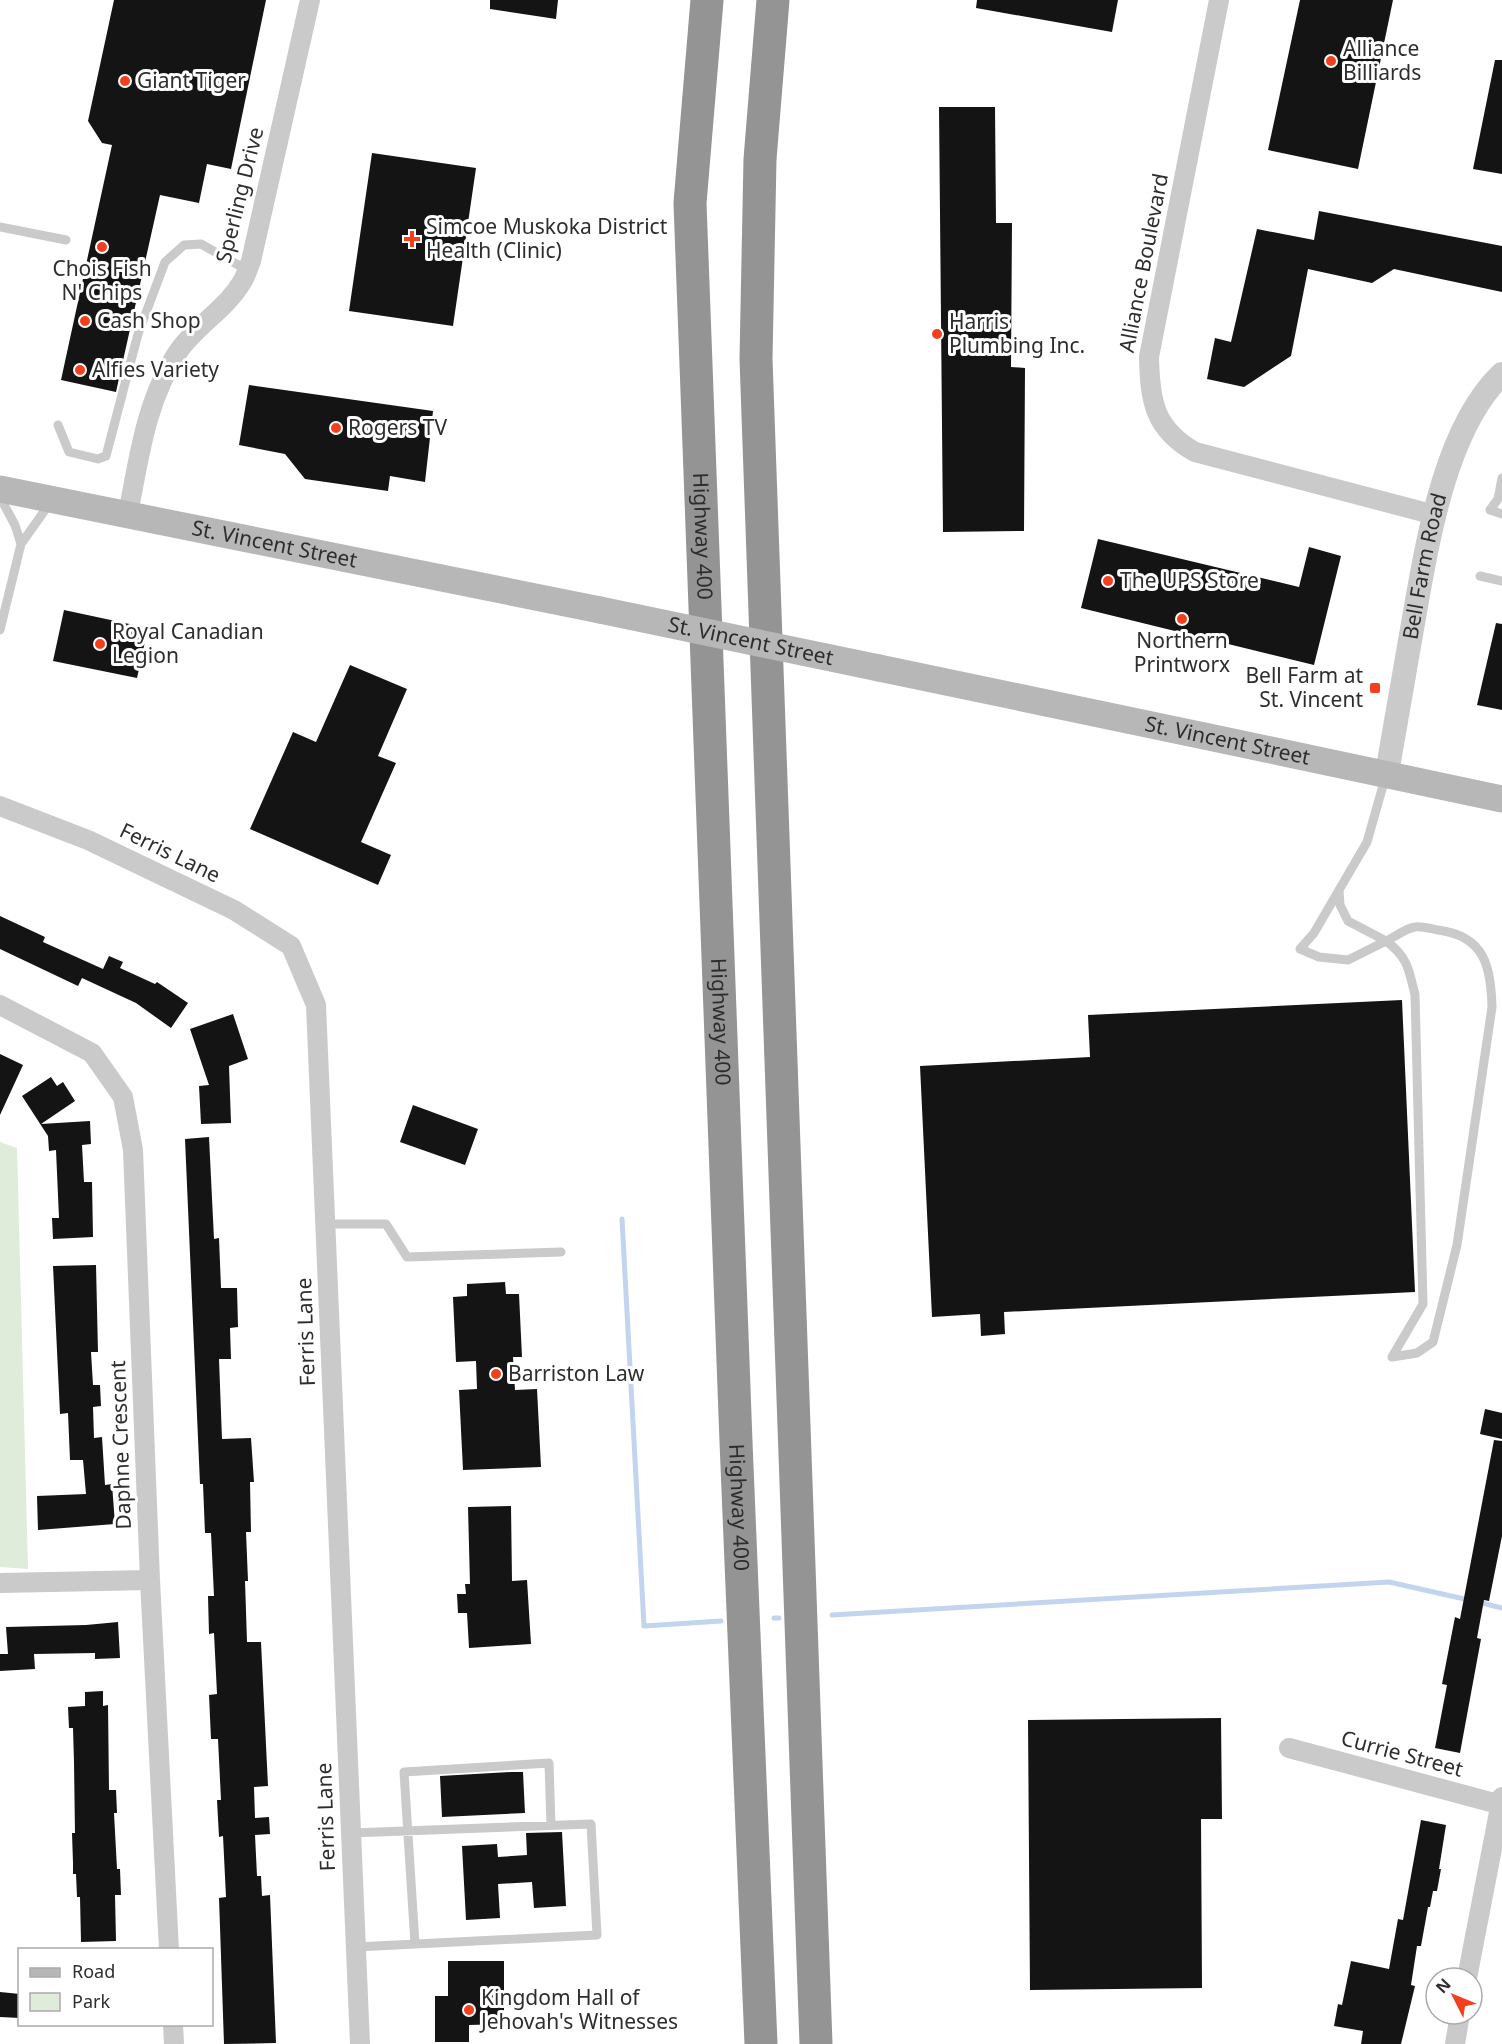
<svg xmlns="http://www.w3.org/2000/svg" width="1502" height="2044" font-family="'Noto Sans',sans-serif">
<style>
.park{fill:#dfecd9}
.lines{fill:none;stroke-linecap:round;stroke-linejoin:round}
.stream{stroke:#c3d4ee;stroke-width:5}
.building{fill:#141414}
.service{stroke:#cacaca;stroke-width:9}
.minor{stroke:#cacaca;stroke-width:20}
.tertiary{stroke:#cacaca;stroke-width:24}
.secondary{stroke:#b7b7b7;stroke-width:27}
.motorway{stroke:#949494;stroke-width:33}
.secondary-bridge{stroke:#b7b7b7;stroke-width:27}
.poi-dot{fill:#f43f1f;stroke:#fff;stroke-width:2}
.labels{text-anchor:middle;stroke-width:6;stroke-linejoin:round;paint-order:stroke}
.poi-label{font-size:21px;fill:#2d2d2d;stroke:#fff;text-anchor:start}
.street-label{font-size:21px;fill:#2d2d2d;stroke:#fff}
</style>
<rect width="100%" height="100%" fill="#fff"/>
<path class="park" d="M 0,1142 L 17,1148 L 28,1569 L 0,1567 Z"/>
<g class="lines">
<path class="stream" d="M 622,1219 L 644,1626 L 721,1621
M 1478,1602 L 1502,1608
M 832,1615 L 1389,1582 L 1469,1600
M 774,1618 L 779,1618"/>
</g>
<path class="building" d="M 114,0 L 266,0 L 231,169 L 207,164 L 199,203 L 160,195 L 116,392 L 61,380 L 112,145 L 102,143 L 88,121 Z
M 490,0 L 558,0 L 556,19 L 490,9 Z
M 977,0 L 1118,0 L 1112,32 L 976,8 Z
M 1300,0 L 1393,0 L 1358,169 L 1268,150 Z
M 1495,60 L 1502,60 L 1502,174 L 1473,169 Z
M 939,107 L 995,107 L 996,223 L 1012,223 L 1011,367 L 1025,368 L 1024,531 L 943,532 Z
M 372,153 L 476,168 L 453,326 L 349,311 Z
M 1319,211 L 1502,246 L 1502,292 L 1394,269 L 1372,283 L 1308,269 L 1291,356 L 1244,387 L 1207,379 L 1215,338 L 1231,342 L 1257,229 L 1314,240 Z
M 249,385 L 433,411 L 425,482 L 390,476 L 388,491 L 305,479 L 285,454 L 239,445 Z
M 1098,539 L 1299,587 L 1309,547 L 1341,556 L 1314,665 L 1081,608 Z
M 64,610 L 148,628 L 137,678 L 53,661 Z
M 1496,623 L 1502,624 L 1502,710 L 1477,705 Z
M 350,665 L 407,689 L 378,756 L 396,763 L 361,842 L 391,855 L 378,885 L 250,829 L 293,732 L 316,742 Z
M 0,916 L 45,937 L 43,942 L 103,969 L 109,956 L 123,962 L 120,968 L 155,984 L 157,982 L 188,1003 L 171,1028 L 136,1003 L 82,978 L 78,986 L 0,949 Z
M 1402,1000 L 1415,1292 L 1004,1312 L 1005,1334 L 981,1336 L 980,1314 L 932,1317 L 920,1066 L 1090,1057 L 1088,1015 Z
M 233,1014 L 248,1059 L 229,1066 L 231,1123 L 201,1124 L 199,1086 L 209,1085 L 190,1029 Z
M 0,1054 L 23,1065 L 0,1115 Z
M 51,1077 L 57,1086 L 63,1082 L 75,1101 L 41,1124 L 90,1121 L 91,1144 L 82,1145 L 84,1182 L 92,1182 L 93,1237 L 53,1239 L 52,1218 L 59,1218 L 56,1150 L 49,1151 L 48,1136 L 22,1096 Z
M 413,1105 L 478,1129 L 465,1165 L 400,1142 Z
M 209,1137 L 214,1239 L 219,1238 L 221,1288 L 237,1288 L 238,1327 L 230,1328 L 231,1359 L 219,1359 L 222,1439 L 251,1438 L 254,1482 L 250,1482 L 251,1532 L 246,1532 L 248,1581 L 245,1581 L 247,1642 L 261,1642 L 268,1786 L 254,1787 L 255,1818 L 269,1817 L 270,1834 L 255,1835 L 257,1876 L 261,1876 L 262,1896 L 270,1895 L 276,2043 L 224,2044 L 219,1898 L 226,1897 L 223,1836 L 219,1837 L 217,1800 L 221,1800 L 218,1739 L 211,1739 L 209,1695 L 217,1694 L 214,1633 L 209,1634 L 208,1596 L 214,1596 L 211,1533 L 205,1533 L 203,1484 L 200,1484 L 185,1139 Z
M 96,1265 L 98,1352 L 91,1352 L 93,1385 L 100,1385 L 101,1406 L 93,1407 L 94,1438 L 102,1437 L 105,1485 L 112,1484 L 115,1524 L 38,1530 L 37,1496 L 86,1494 L 83,1460 L 70,1460 L 68,1413 L 60,1414 L 53,1266 Z
M 505,1282 L 506,1294 L 519,1294 L 522,1357 L 513,1357 L 515,1390 L 537,1389 L 541,1467 L 463,1470 L 459,1390 L 477,1389 L 476,1361 L 456,1362 L 453,1297 L 467,1296 L 467,1284 Z
M 1485,1409 L 1502,1413 L 1502,1439 L 1480,1434 Z
M 1494,1440 L 1502,1441 L 1502,1536 L 1489,1601 L 1484,1600 L 1477,1638 L 1481,1639 L 1460,1753 L 1435,1748 L 1447,1685 L 1442,1684 L 1455,1617 L 1460,1619 Z
M 511,1506 L 512,1581 L 527,1580 L 531,1644 L 469,1648 L 467,1613 L 458,1613 L 457,1594 L 466,1594 L 465,1584 L 470,1584 L 468,1507 Z
M 118,1622 L 120,1658 L 95,1659 L 95,1653 L 34,1654 L 35,1669 L 0,1671 L 0,1654 L 8,1654 L 6,1627 L 86,1625 Z
M 103,1691 L 103,1706 L 108,1705 L 109,1790 L 116,1790 L 117,1813 L 114,1813 L 117,1869 L 120,1869 L 121,1895 L 115,1895 L 116,1941 L 81,1942 L 80,1897 L 77,1897 L 76,1874 L 73,1874 L 73,1863 L 72,1833 L 75,1833 L 74,1762 L 73,1728 L 69,1728 L 68,1707 L 85,1706 L 85,1692 Z
M 1221,1718 L 1222,1819 L 1201,1819 L 1202,1988 L 1030,1990 L 1028,1720 Z
M 511,1772 L 523,1772 L 525,1813 L 442,1817 L 440,1776 Z
M 1421,1820 L 1446,1825 L 1439,1869 L 1441,1869 L 1437,1891 L 1433,1891 L 1430,1907 L 1428,1907 L 1421,1946 L 1417,1946 L 1411,1985 L 1415,1986 L 1401,2044 L 1361,2044 L 1363,2031 L 1334,2026 L 1338,2004 L 1342,2005 L 1351,1961 L 1389,1969 L 1398,1919 L 1403,1920 Z
M 562,1832 L 566,1906 L 534,1908 L 532,1882 L 498,1884 L 500,1918 L 466,1920 L 462,1846 L 497,1844 L 498,1857 L 527,1855 L 526,1833 Z
M 448,1961 L 504,1961 L 504,2024 L 469,2025 L 469,2042 L 435,2042 L 435,1996 L 448,1996 Z
M 0,1992 L 20,1994 L 20,2018 L 0,2017 Z"/>
<g class="lines">
<path class="service" d="M 0,227 L 66,240
M 58,425 L 69,452 L 98,459 L 106,456 L 138,334 L 165,262 L 184,245 L 201,244 L 247,270
M 1502,478 L 1498,499 L 1490,510 L 1502,514
M 0,497 L 15,525 L 21,544
M 1480,576 L 1502,581
M 0,630 L 21,544 L 50,503
M 1386,775 L 1367,842 L 1314,933 L 1300,949 L 1319,957 L 1348,960 L 1386,941 C 1408,957 1409,970 1415,995 L 1423,1304 L 1392,1357
M 1339,890 L 1340,905 L 1348,921 L 1386,941 C 1395,937 1406,928 1415,927 C 1422,926 1432,929 1438,930 C 1485,936 1491,967 1492,1007 L 1457,1245 L 1433,1342 L 1417,1353 L 1392,1357
M 326,1224 L 386,1224 L 407,1257 L 561,1252
M 351,1833 L 591,1824 L 597,1935 L 356,1947
M 415,1944 L 404,1772 L 549,1763 L 551,1825"/>
<path class="minor" d="M 1219,0 L 1149,357 C 1150,401 1154,429 1195,452 L 1435,515
M 128,514 C 139,458 146,398 180,349 C 198,324 226,309 242,282 C 246,276 248,268 251,261 L 310,0
M 0,806 L 88,840 L 234,910 L 291,946 L 316,1005 L 360,2044
M 0,1005 L 92,1053 L 123,1097 L 133,1150 L 150,1580 L 169,1950
M 0,1583 L 150,1580
M 1289,1748 L 1502,1805
M 1467,1978 L 1502,1797
M 173,2024 L 174,2044
M 1455,2044 L 1460,2014"/>
<path class="tertiary" id="s1" d="M 1387,773 C 1395,725 1404,677 1412,629 C 1426,551 1443,430 1502,374"/>
<g class="secondary">
<path id="s2" d="M 0,489 L 600,610"/>
<path id="s3" d="M 879,668 C 1086,712 1295,754 1502,799"/>
</g>
<g class="motorway">
<path id="s4" d="M 707,0 L 690,203 L 736,1442 L 761,2044"/>
<path d="M 773,0 L 760,159 L 756,359 L 816,2044"/>
</g>
<path class="secondary-bridge" id="s5" d="M 600,610 L 879,668"/>
</g>
<g class="poi-dot">
<circle cx="1331" cy="61" r="6"/>
<circle cx="125" cy="81" r="6"/>
<path d="M409 230h6v6h6v6h-6v6h-6v-6h-6v-6h6z"/>
<circle cx="102" cy="247" r="6"/>
<circle cx="85" cy="321" r="6"/>
<circle cx="937" cy="334" r="6"/>
<circle cx="80" cy="370" r="6"/>
<circle cx="336" cy="428" r="6"/>
<circle cx="1108" cy="581" r="6"/>
<circle cx="1182" cy="619" r="6"/>
<circle cx="100" cy="644" r="6"/>
<rect x="1369" y="682" width="12" height="12" rx="3"/>
<circle cx="496" cy="1374" r="6"/>
<circle cx="469" cy="2010" r="6"/>
</g>
<g class="labels">
<g class="poi-label">
<text x="1343" y="56">Alliance<tspan x="1343" dy="24">Billiards</tspan></text>
<text x="137" y="88">Giant Tiger</text>
<text x="426" y="234">Simcoe Muskoka District<tspan x="426" dy="24">Health (Clinic)</tspan></text>
<text x="102" y="276" text-anchor="middle">Chois Fish<tspan x="102" dy="24">N' Chips</tspan></text>
<text x="97" y="328">Cash Shop</text>
<text x="949" y="329">Harris<tspan x="949" dy="24">Plumbing Inc.</tspan></text>
<text x="92" y="377">Alfies Variety</text>
<text x="348" y="435">Rogers TV</text>
<text x="1120" y="588">The UPS Store</text>
<text x="112" y="639">Royal Canadian<tspan x="112" dy="24">Legion</tspan></text>
<text x="1182" y="648" text-anchor="middle">Northern<tspan x="1182" dy="24">Printworx</tspan></text>
<text x="1363" y="683" text-anchor="end">Bell Farm at<tspan x="1363" dy="24">St. Vincent</tspan></text>
<text x="508" y="1381">Barriston Law</text>
<text x="481" y="2005">Kingdom Hall of<tspan x="481" dy="24">Jehovah's Witnesses</tspan></text>
</g>
<g class="street-label">
<text transform="translate(240 195) rotate(-76)" y="7">Sperling Drive</text>
<text transform="translate(1144 263) rotate(-79)" y="7">Alliance Boulevard</text>
<text dy="7" stroke="none"><textPath href="#s4" startOffset="537">Highway 400</textPath></text>
<text dy="7" stroke="none"><textPath href="#s2" startOffset="280">St. Vincent Street</textPath></text>
<text dy="7" stroke="none"><textPath href="#s1" startOffset="210">Bell Farm Road</textPath></text>
<text dy="7" stroke="none"><textPath href="#s5" startOffset="154">St. Vincent Street</textPath></text>
<text dy="7" stroke="none"><textPath href="#s3" startOffset="356">St. Vincent Street</textPath></text>
<text transform="translate(170 853) rotate(26)" y="7">Ferris Lane</text>
<text dy="7" stroke="none"><textPath href="#s4" startOffset="1023">Highway 400</textPath></text>
<text transform="translate(306 1332) rotate(-92)" y="7">Ferris Lane</text>
<text transform="translate(121 1445) rotate(-92)" y="7">Daphne Crescent</text>
<text dy="7" stroke="none"><textPath href="#s4" startOffset="1509">Highway 400</textPath></text>
<text transform="translate(1402 1754) rotate(15)" y="7">Currie Street</text>
<text transform="translate(326 1817) rotate(-92)" y="7">Ferris Lane</text>
</g>
</g>
<rect x="18" y="1948" width="195" height="78" fill="#ffffff" stroke="#ababab" stroke-width="1.5"/>
<rect x="30" y="1968" width="30" height="9" fill="#b7b7b7" stroke="#ababab" stroke-width="1.5"/>
<text x="72" y="1978" font-size="18" fill="#2d2d2d">Road</text>
<rect x="30" y="1993" width="30" height="18" fill="#dfecd9" stroke="#ababab" stroke-width="1.5"/>
<text x="72" y="2008" font-size="18" fill="#2d2d2d">Park</text>
<g transform="translate(1454 1996) rotate(313)"><circle r="28" fill="#ffffff" stroke="#ababab" stroke-width="1.5"/>
<path d="M0-4.5L10 22L0 15L-10 22Z" fill="#f43f1f"/>
<text y="-9" font-size="16" font-weight="bold" text-anchor="middle" fill="#2d2d2d">N</text>
</g>
</svg>
